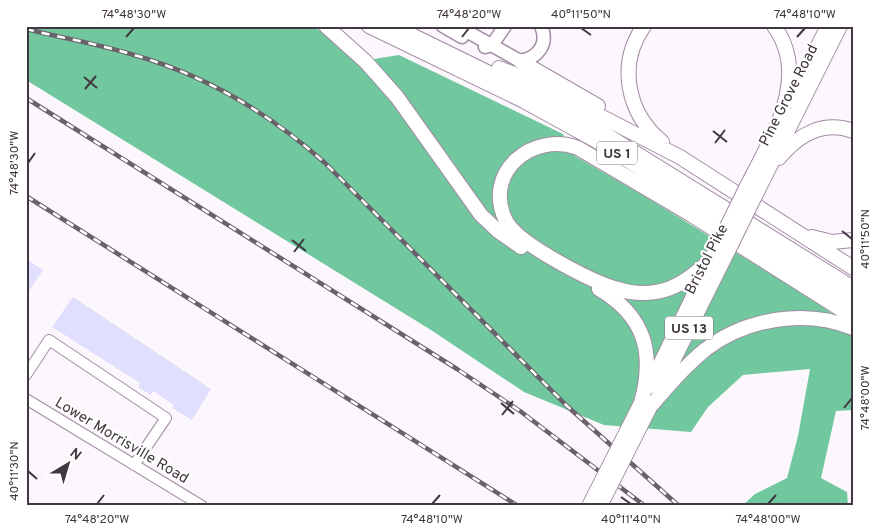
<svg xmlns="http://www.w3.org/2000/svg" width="879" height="532" font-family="Overpass,sans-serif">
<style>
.forest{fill:#71c89e}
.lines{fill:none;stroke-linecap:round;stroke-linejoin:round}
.stream{stroke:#6bddec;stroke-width:2.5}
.building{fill:#e1dffe}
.minor-casing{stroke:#a28ca3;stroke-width:12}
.major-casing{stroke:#a28ca3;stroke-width:15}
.highway-casing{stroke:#a28ca3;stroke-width:16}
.minor{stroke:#fff;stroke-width:10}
.major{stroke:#fff;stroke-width:12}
.highway{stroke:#fff;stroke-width:14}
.rail-casing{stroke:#6a626a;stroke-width:4.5}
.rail{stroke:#fff;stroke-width:2.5;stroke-dasharray:8;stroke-linecap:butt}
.highway-bridge-casing{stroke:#a28ca3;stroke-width:16;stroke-linecap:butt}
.highway-bridge{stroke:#fff;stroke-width:14}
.ticks{fill:none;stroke:#403740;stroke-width:2}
.labels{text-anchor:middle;stroke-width:4.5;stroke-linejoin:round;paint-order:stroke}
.shield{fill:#fff;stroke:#797379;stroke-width:1}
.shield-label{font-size:14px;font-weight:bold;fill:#403740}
.street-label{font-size:15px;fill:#403740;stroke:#fff}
.neatline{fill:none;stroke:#403740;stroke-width:2}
.ticks-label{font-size:12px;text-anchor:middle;fill:#403740}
</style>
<rect width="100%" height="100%" fill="#fcf7fc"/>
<path class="forest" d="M 26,26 L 311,26 L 374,59 L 399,55 L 563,134 L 575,156 L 646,197 L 821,305 L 853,330 L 853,410 L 836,411 L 821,478 L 847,492 L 848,506 L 742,506 L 755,494 L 787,478 L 798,436 L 810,369 L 743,375 L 708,407 L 691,432 L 604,425 L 524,392 L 431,330 L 26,80 Z"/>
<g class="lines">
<path class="stream" d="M 852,39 L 853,40"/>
</g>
<path class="building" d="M 26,259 L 43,270 L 26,295 Z
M 73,297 L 211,389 L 192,420 L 172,408 L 174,405 L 153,391 L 151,395 L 138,387 L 140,383 L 52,327 Z"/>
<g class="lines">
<defs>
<path id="minor" d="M 26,375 L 49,340 L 166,418 L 134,465
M 26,399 L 202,506"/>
<path id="major" d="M 443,26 L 462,37
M 457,26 L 520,61 C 538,58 549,44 541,26
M 485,47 L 492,45 L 505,26"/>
<path id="highway" d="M 326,26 L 366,62 L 397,97 L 481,215 L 498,231 L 521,247
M 369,26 L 524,101 L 595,140 L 853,301
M 393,26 L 528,92 L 600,131 L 853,288
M 644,26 C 617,64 627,113 662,142
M 520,61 L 598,106
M 499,68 L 536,83 L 680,157 L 853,268
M 791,100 L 828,26
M 779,158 C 798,135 823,120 853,131
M 746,188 C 770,140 812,78 774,26
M 756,194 L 840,26
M 812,237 L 832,242 L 853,240
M 711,260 C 694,274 678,289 656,292 C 643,294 630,293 618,289 C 592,282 518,244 506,221 C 482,173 532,131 578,148 L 690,214 L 853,317
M 599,289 C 645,316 655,353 641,403
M 649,387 L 719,243
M 659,389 L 729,249
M 650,407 C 667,387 685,366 706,349 C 747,318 805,309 853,328"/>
</defs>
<use href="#minor" class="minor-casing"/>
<use href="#major" class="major-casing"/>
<use href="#highway" class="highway-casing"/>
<use href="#minor" class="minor"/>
<use href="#major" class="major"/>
<use href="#highway" class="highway"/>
<defs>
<path id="rail" d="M 26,29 C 62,38 99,44 134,55 C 205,75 270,114 325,163 L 567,406 L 679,506
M 26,98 L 457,369 L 520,411 L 645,506
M 26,196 L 518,506"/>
</defs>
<use href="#rail" class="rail-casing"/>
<use href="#rail" class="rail"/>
<defs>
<path id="highway-bridge" d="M 719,243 L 746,188
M 729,249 L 756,194
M 589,506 L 641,403
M 600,506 L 650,407"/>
</defs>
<use href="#highway-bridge" class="highway-bridge-casing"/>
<use href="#highway-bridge" class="highway-bridge"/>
</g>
<path class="ticks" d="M 581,28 L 591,35M 126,37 L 134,28M 462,37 L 469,28M 797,37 L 805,28M 84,77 L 97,88M 85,89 L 96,76M 713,131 L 727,142M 715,143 L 725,130M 28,163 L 35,153M 842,231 L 852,239M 292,240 L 306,251M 294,252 L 304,239M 501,403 L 514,414M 844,408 L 852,398M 502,415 L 513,401M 28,471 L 37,479M 621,497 L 631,504M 97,504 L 104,495M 432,504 L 440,495M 768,504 L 776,495"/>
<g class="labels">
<g class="shield">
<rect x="597" y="141.5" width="40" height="23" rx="4"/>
<rect x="665" y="316.5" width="48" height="23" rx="4"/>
</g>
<g class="shield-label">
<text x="617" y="158">US 1</text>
<text x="689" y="333">US 13</text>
</g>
<g class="street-label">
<text transform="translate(788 95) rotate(-63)" y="5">Pine Grove Road</text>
<text transform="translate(706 259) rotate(-63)" y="5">Bristol Pike</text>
<text transform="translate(122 440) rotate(31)" y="5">Lower Morrisville Road</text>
</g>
</g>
<rect width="879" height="532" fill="none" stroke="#ffffff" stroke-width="55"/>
<g transform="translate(68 464) rotate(38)" stroke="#ffffff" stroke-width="4" paint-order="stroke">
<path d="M0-4L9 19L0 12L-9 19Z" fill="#403740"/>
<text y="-8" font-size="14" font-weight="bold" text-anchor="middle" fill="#403740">N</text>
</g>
<rect x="28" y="28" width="824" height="476" class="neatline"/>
<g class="ticks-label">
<text x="134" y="18">74°48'30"W</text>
<text x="469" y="18">74°48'20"W</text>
<text x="581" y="18">40°11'50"N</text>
<text x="805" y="18">74°48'10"W</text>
<text transform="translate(14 163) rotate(-90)" y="4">74°48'30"W</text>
<text transform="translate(865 239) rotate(-90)" y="4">40°11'50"N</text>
<text transform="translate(865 398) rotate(-90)" y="4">74°48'00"W</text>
<text transform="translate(14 471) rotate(-90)" y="4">40°11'30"N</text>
<text x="97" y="523">74°48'20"W</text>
<text x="432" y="523">74°48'10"W</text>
<text x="631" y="523">40°11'40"N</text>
<text x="768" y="523">74°48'00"W</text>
</g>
</svg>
